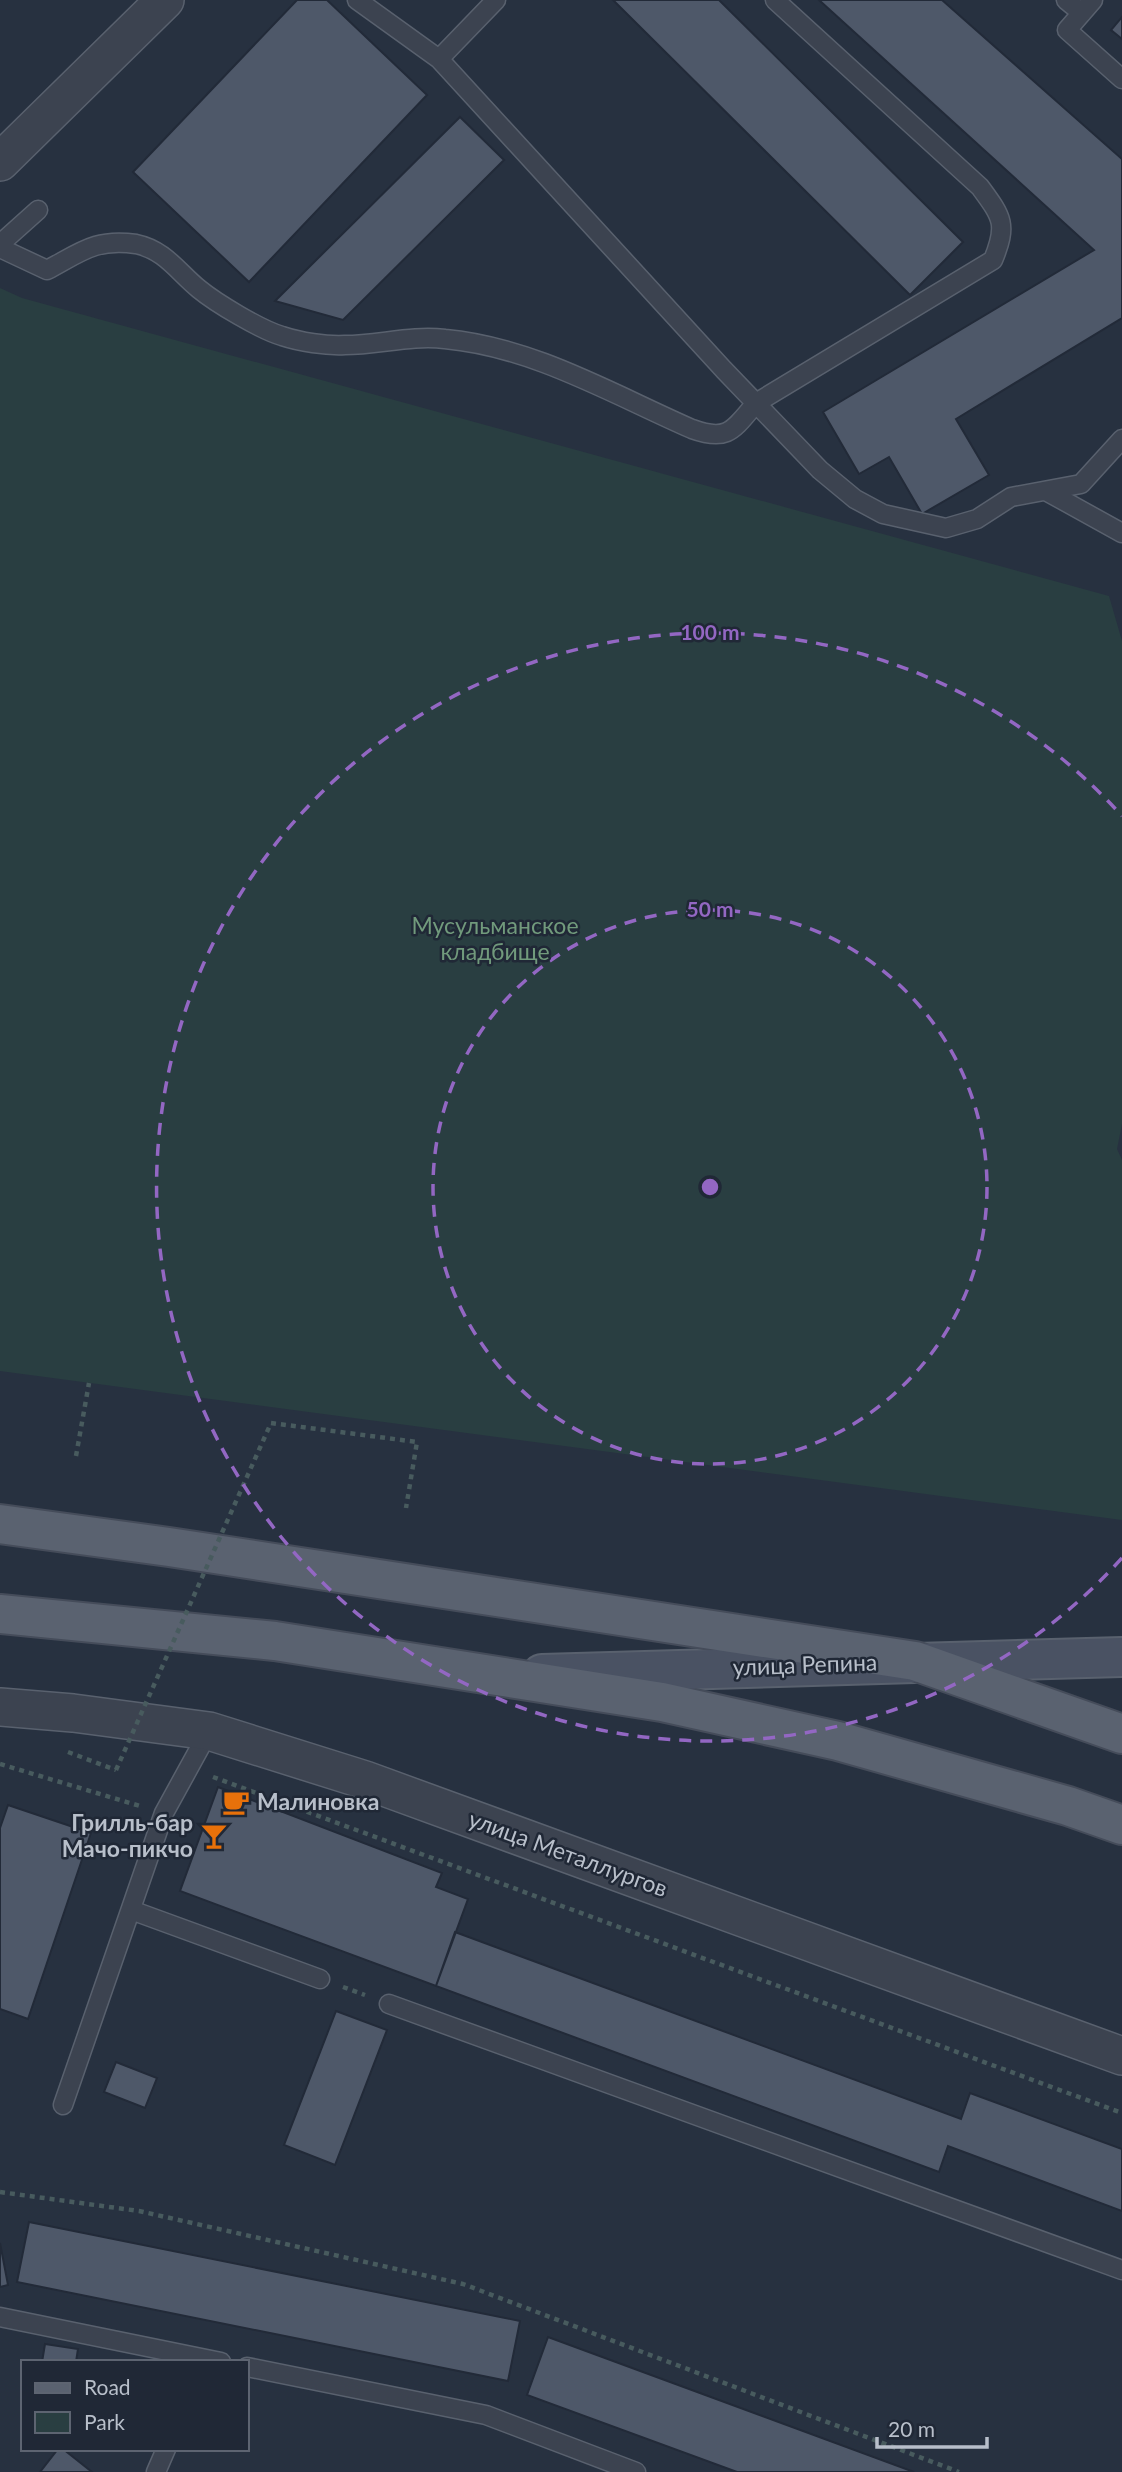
<svg xmlns="http://www.w3.org/2000/svg" width="1122" height="2472" font-family="Lato,sans-serif">
<style>
.green{fill:#293e41}
.building{fill:#4e5869;stroke:#222a38;stroke-width:2}
.lines{fill:none;stroke-linecap:round;stroke-linejoin:round}
.lane-casing{stroke:#59616e;stroke-width:21}
.street-casing{stroke:#59616e;stroke-width:40}
.secondary-casing{stroke:#59616e;stroke-width:42}
.primary-casing{stroke:#454c5a;stroke-width:42}
.path{stroke:#485b5e;stroke-width:4.5;stroke-dasharray:5 5;stroke-linecap:butt}
.lane{stroke:#3c4350;stroke-width:18}
.street{stroke:#3c4350;stroke-width:37}
.secondary{stroke:#4a5263;stroke-width:38}
.primary{stroke:#5a6270;stroke-width:38}
.path-bridge{stroke:#485b5e;stroke-width:4.5;stroke-dasharray:5 5;stroke-linecap:butt}
.ring{fill:none;stroke:#9367c3;stroke-width:3.5;stroke-dasharray:12 9}
.labels{text-anchor:middle;stroke-width:5;stroke-linejoin:round;paint-order:stroke}
.park-label{font-size:23px;fill:#719a7c;stroke:#202836}
.street-label{font-size:23px;fill:#b8bfca;stroke:#202836}
.poi-label{font-size:23px;font-weight:bold;fill:#b8bfca;stroke:#202836;text-anchor:start}
.centre{fill:#9367c3;stroke:#202836;stroke-width:3.5}
.ring-label{font-size:21px;text-anchor:middle;font-weight:bold;fill:#9367c3;stroke:#202836;stroke-width:5;stroke-linejoin:round;paint-order:stroke}
</style>
<rect width="100%" height="100%" fill="#273140"/>
<path class="green" d="M 0,288 L 22,298 L 1109,596 L 1122,641 L 1122,1124 L 1117,1149 L 1122,1160 L 1122,1520 L 0,1371 Z"/>
<path class="building" d="M 297,0 L 327,0 L 427,95 L 249,282 L 133,172 Z
M 613,0 L 719,0 L 963,242 L 910,295 Z
M 819,0 L 942,0 L 1122,159 L 1122,318 L 956,419 L 989,475 L 922,514 L 889,457 L 859,474 L 823,412 L 1094,250 Z
M 1122,17 L 1122,39 L 1111,30 Z
M 460,117 L 504,160 L 343,320 L 275,301 Z
M 218,1787 L 442,1873 L 436,1887 L 468,1899 L 436,1986 L 180,1891 Z
M 8,1805 L 91,1833 L 28,2019 L 0,2009 L 0,1828 Z
M 455,1932 L 961,2119 L 970,2093 L 1122,2149 L 1122,2211 L 948,2146 L 939,2172 L 436,1986 Z
M 336,2011 L 387,2030 L 335,2165 L 284,2145 Z
M 116,2062 L 157,2078 L 145,2108 L 104,2092 Z
M 29,2222 L 520,2321 L 508,2381 L 17,2282 Z
M 0,2243 L 8,2285 L 0,2287 Z
M 548,2337 L 914,2472 L 737,2472 L 527,2395 Z
M 45,2344 L 78,2349 L 76,2362 L 42,2362 Z
M 58,2449 L 63,2449 L 92,2472 L 40,2472 Z"/>
<g class="lines">
<defs>
<path id="lane" d="M 357,0 L 439,59 L 724,370 L 820,470 L 855,499 L 883,514 L 946,528 L 977,519 L 1011,497 L 1081,484 L 1122,439
M 1066,0 L 1082,13
M 1093,0 L 1067,30 L 1122,79
M 439,59 L 496,0
M 0,244 L 38,210
M 0,248 L 47,270 C 81,252 96,238 136,244 C 165,250 178,272 199,289 C 216,303 261,330 282,336 C 300,342 326,346 345,345 C 378,345 411,335 445,339 C 533,347 612,394 692,429 C 728,442 733,430 756,403 L 993,260 C 1008,224 1002,217 980,187 L 775,0
M 1046,491 L 1122,533
M 131,1910 L 320,1979
M 389,2004 L 1122,2270
M 63,2105 L 164,1813 L 209,1731
M 0,2317 L 221,2362
M 247,2367 L 486,2415 L 636,2472
M 156,2472 L 166,2449"/>
<path id="street" d="M 0,162 L 165,0
M 0,1707 L 73,1713 L 209,1731 L 365,1780 L 1122,2056"/>
<path id="secondary" d="M 542,1674 L 1122,1657"/>
<path id="primary" d="M 0,1524 L 169,1547 L 915,1661 L 1122,1734
M 0,1614 L 275,1641 L 662,1702 L 838,1741 L 1068,1806 L 1122,1825"/>
</defs>
<use href="#lane" class="lane-casing"/>
<use href="#street" class="street-casing"/>
<use href="#secondary" class="secondary-casing"/>
<use href="#primary" class="primary-casing"/>
<path class="path" d="M 271,1423 L 417,1442 L 406,1508
M 76,1456 L 89,1383
M 68,1752 L 116,1770
M 0,1764 L 140,1806
M 213,1777 L 1122,2113
M 343,1987 L 365,1995
M 0,2192 L 139,2211 L 463,2284 L 959,2472"/>
<use href="#lane" class="lane"/>
<use href="#street" class="street"/>
<use href="#secondary" class="secondary"/>
<use href="#primary" class="primary"/>
<path class="path-bridge" d="M 116,1770 L 271,1423"/>
</g>
<g class="ring">
<circle cx="710" cy="1187" r="277"/>
<path d="M1122 1558A554 554 0 1 1 1122 816"/>
</g>
<defs>
<symbol id="cafe-bare" viewBox="-9 -9 18 18"><path d="M-5.5-4.5H6V0H3Q3 3.5 0 3.5H-2.5Q-5.5 3.5-5.5 0ZM3-3.2v2h1.7v-2ZM-6 4.5H4V6H-6Z" fill="#e8710a" stroke="#202836" stroke-width="2.5" paint-order="stroke"/></symbol>
<symbol id="bar-bare" viewBox="-9 -9 18 18"><path d="M-6-5H6L.8 .8V4.5H3.5V6h-7V4.5H-.8V.8Z" fill="#e8710a" stroke="#202836" stroke-width="2.5" paint-order="stroke"/></symbol>
</defs>
<g fill-rule="evenodd">
<use href="#cafe-bare" x="217" y="1783" width="38" height="38"/>
<use href="#bar-bare" x="195" y="1817" width="38" height="38"/>
</g>
<g class="labels">
<g class="park-label">
<text x="495" y="934">Мусульманское<tspan x="495" dy="26">кладбище</tspan></text>
</g>
<g class="street-label">
<text transform="translate(805 1665) rotate(-2)" y="8">улица Репина</text>
<text transform="translate(568 1854) rotate(20)" y="8">улица Металлургов</text>
</g>
<g class="poi-label">
<text x="257" y="1810">Малиновка</text>
<text x="193" y="1831" text-anchor="end">Грилль-бар<tspan x="193" dy="26">Мачо-пикчо</tspan></text>
</g>
</g>
<circle cx="710" cy="1187" r="10" class="centre"/>
<g class="ring-label">
<text x="710" y="640">100 m</text>
<text x="710" y="917">50 m</text>
</g>
<rect x="21" y="2360" width="228" height="91" fill="#202836" stroke="#5d6471" stroke-width="2"/>
<rect x="35" y="2383" width="35" height="10" fill="#5a6270" stroke="#5d6471" stroke-width="2"/>
<text x="84" y="2395" font-size="21" fill="#b8bfca">Road</text>
<rect x="35" y="2412" width="35" height="21" fill="#293e41" stroke="#5d6471" stroke-width="2"/>
<text x="84" y="2430" font-size="21" fill="#b8bfca">Park</text>
<path d="M877 2437v10h110v-10" fill="none" stroke="#b8bfca" stroke-width="3.5"/>
<text x="888" y="2437" font-size="21" fill="#b8bfca" stroke="#202836" stroke-width="5" paint-order="stroke">20 m</text>
</svg>
